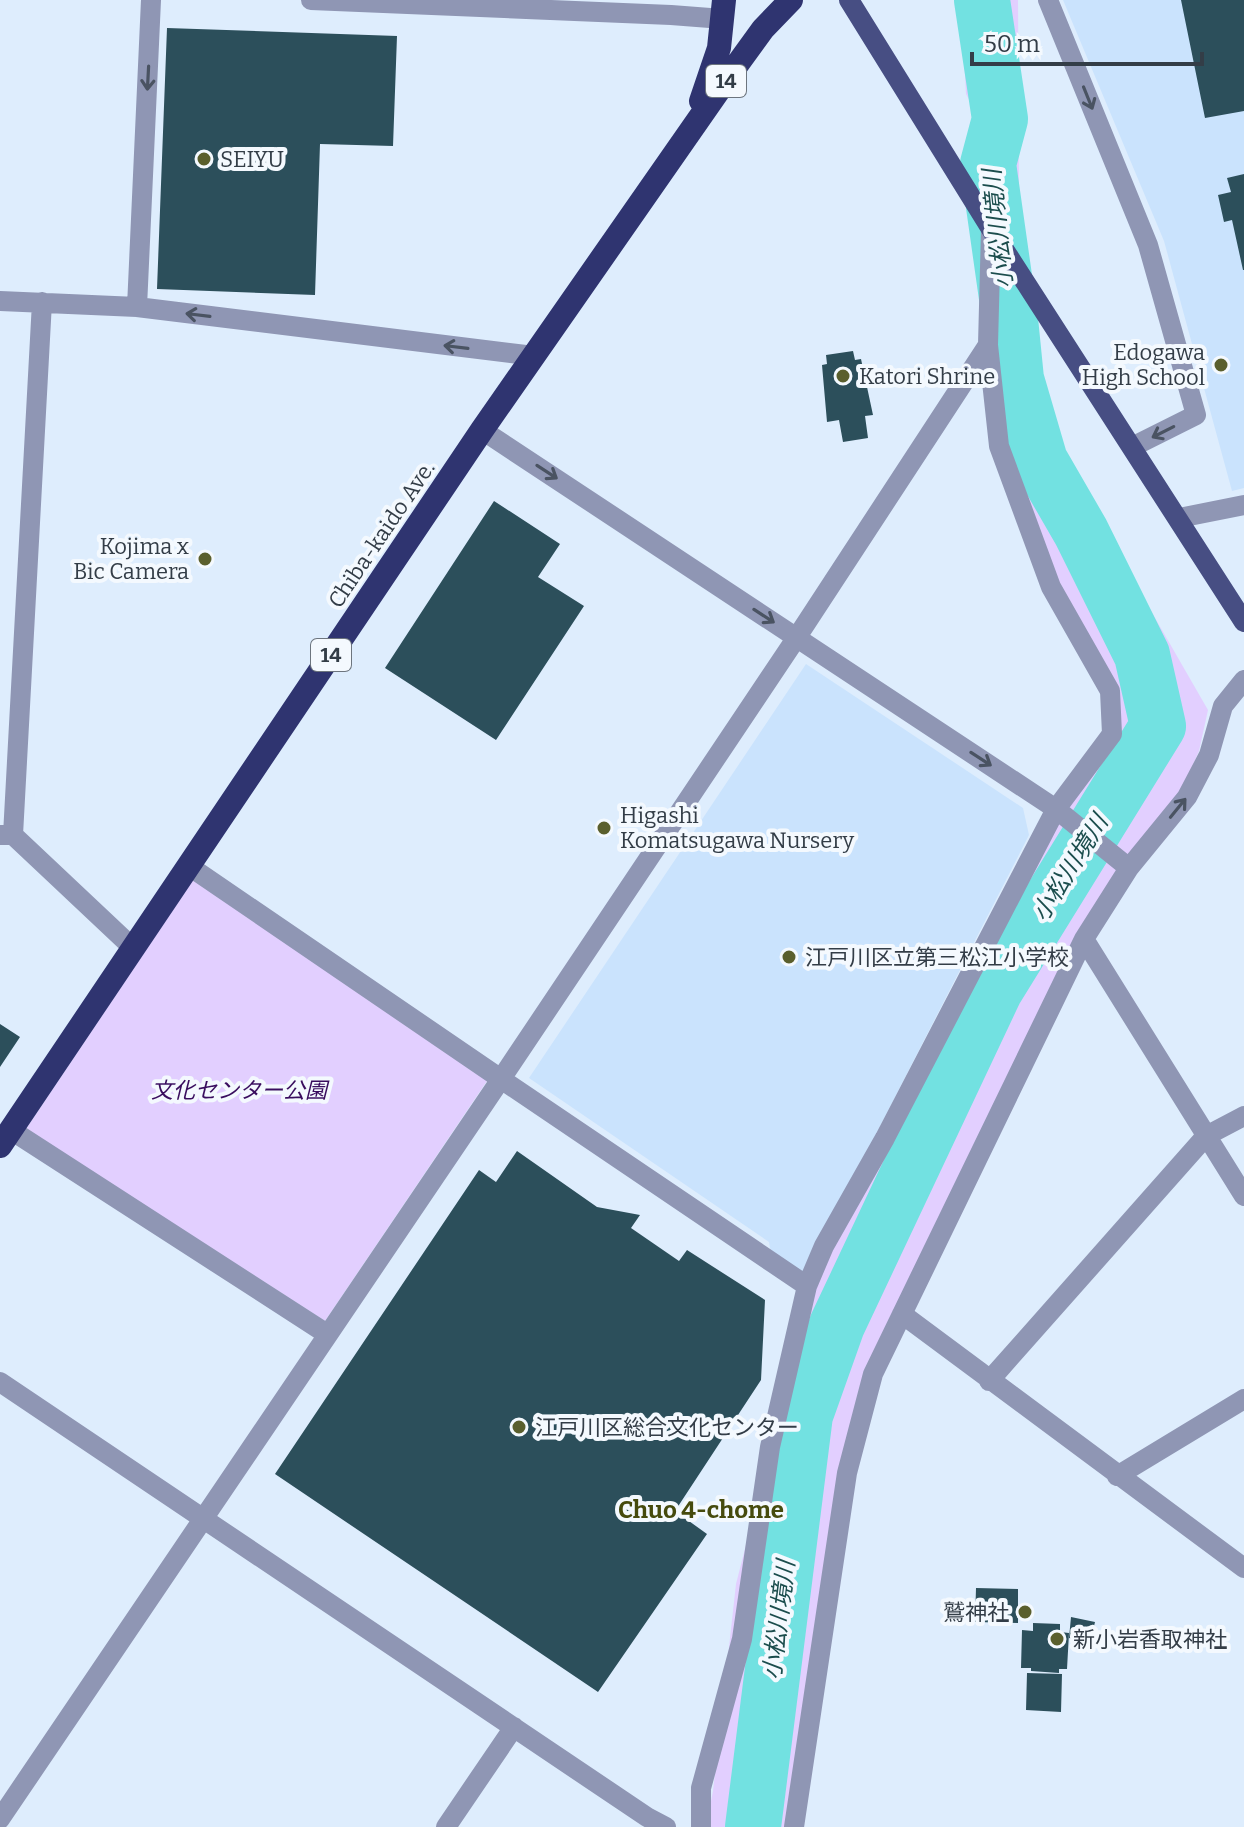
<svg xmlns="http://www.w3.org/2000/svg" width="1244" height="1827" font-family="Bitter,'Noto Sans JP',serif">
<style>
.built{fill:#cae3fd}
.green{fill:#e2cfff}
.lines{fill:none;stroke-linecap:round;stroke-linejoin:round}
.river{stroke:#72e1e1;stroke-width:56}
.building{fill:#2c4f5b}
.minor{stroke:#8f96b4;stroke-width:20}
.major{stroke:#474e83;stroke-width:20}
.highway{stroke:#2f3470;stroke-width:24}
.oneway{stroke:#4a5362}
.poi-dot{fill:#5a5f2d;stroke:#f4f9fe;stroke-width:3}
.labels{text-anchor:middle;stroke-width:8;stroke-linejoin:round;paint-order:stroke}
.shield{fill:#f4f9fe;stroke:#6d757e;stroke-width:2}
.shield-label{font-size:20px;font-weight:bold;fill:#333d47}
.poi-label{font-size:22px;fill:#333d47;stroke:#f4f9fe;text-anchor:start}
.street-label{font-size:22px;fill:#333d47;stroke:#f4f9fe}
.park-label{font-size:22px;font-style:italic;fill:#390d5e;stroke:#f4f9fe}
.water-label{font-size:24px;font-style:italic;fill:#1b4d4d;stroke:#f4f9fe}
.neighbourhood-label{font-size:24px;font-weight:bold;fill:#464b0e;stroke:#f4f9fe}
</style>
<rect width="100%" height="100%" fill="#deedfd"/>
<path class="built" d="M 1063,0 L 1244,0 L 1244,488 L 1232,491 L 1164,241 Z
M 806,664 L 1023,808 L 1029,835 L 802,1279 L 772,1259 L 769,1242 L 529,1078 Z"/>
<path class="green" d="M 961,0 L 1018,0 L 1019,191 L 966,94 Z
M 1000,323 L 1025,336 L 1059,451 L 1208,710 L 1199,751 L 1180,794 L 1128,857 L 865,1368 L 786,1827 L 706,1827 L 713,1791 L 736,1584 L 811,1291 L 1068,806 L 1119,738 L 1058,585 L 1005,440 L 995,332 Z
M 193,880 L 487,1081 L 325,1321 L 26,1129 Z"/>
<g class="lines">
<path class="river" d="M 753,1827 L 805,1415 L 837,1325 L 995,990 L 1158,726 L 1142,655 L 1081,532 L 1040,461 L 1016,379 L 1010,319 L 988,164 L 1000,119 L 982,0"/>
</g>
<path class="building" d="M 1181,0 L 1244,0 L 1244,111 L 1205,118 Z
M 167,28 L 397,36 L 393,146 L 320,144 L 315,295 L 157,289 Z
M 1244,174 L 1244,270 L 1243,270 L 1232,220 L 1224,222 L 1218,195 L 1231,192 L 1227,178 Z
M 853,351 L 855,360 L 861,359 L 873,415 L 865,416 L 868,438 L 843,442 L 839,420 L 827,422 L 822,365 L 827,364 L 826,355 Z
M 494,501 L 560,544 L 538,577 L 584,606 L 496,740 L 385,668 Z
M 0,1024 L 20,1037 L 0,1067 Z
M 517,1151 L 597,1207 L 640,1215 L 631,1228 L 679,1261 L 687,1250 L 765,1300 L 761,1380 L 675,1511 L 707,1534 L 598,1692 L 275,1474 L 479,1170 L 496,1182 Z
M 976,1588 L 1018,1589 L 1018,1623 L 975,1622 Z
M 1071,1617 L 1095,1622 L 1090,1643 L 1069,1638 Z
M 1033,1623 L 1060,1624 L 1060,1632 L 1069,1633 L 1067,1669 L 1059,1669 L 1059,1673 L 1031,1671 L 1031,1668 L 1021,1668 L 1022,1630 L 1033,1631 Z
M 1027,1673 L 1062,1674 L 1061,1712 L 1026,1710 Z"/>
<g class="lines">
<path class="minor" d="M 311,0 L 671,15 L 723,19
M 1048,0 L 1148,245 L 1196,415 L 1132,447
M 0,301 L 137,307 L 534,356
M 137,307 L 151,0
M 482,430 L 1056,809 L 1129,868
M 1179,518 L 1244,505
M 0,835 L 13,835 L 133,948
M 13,835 L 42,302
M 189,866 L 501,1079 L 797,637 L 988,345
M 1084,939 L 1244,1196
M 11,1130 L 327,1334
M 902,1314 L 1244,1568
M 989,1381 L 1206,1136 L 1244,1116
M 0,1382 L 647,1817 L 666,1827
M 1117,1476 L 1244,1399
M 0,1819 L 501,1079 L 807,1286
M 446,1827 L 514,1727
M 701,1827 L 701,1788 L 742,1639 L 770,1447 L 807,1286 L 824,1246 L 885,1138 L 1056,809 L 1112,734 L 1110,691 L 1051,587 L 999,446 L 988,345 L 991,229
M 794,1827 L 847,1473 L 873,1374 L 1084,939 L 1129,868 L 1187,797 L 1209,755 L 1223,706 L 1244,680"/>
<path class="major" d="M 849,0 L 991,229 L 1244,622"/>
<path class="highway" d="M 701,101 L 719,48 L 724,0
M 0,1146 L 482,430 L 726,80 L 763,29 L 791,0"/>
</g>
<defs><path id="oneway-shaft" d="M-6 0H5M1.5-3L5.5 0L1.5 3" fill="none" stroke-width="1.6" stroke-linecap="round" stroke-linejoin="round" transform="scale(2)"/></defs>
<g class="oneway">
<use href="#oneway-shaft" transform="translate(148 78) rotate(93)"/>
<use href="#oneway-shaft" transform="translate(1088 98) rotate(68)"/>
<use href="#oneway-shaft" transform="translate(198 315) rotate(-173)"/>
<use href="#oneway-shaft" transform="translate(456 347) rotate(-173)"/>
<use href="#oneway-shaft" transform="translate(1163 432) rotate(153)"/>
<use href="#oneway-shaft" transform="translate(547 472) rotate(33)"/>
<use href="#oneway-shaft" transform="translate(764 616) rotate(33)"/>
<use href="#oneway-shaft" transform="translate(981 759) rotate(33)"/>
<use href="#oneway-shaft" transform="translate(1178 808) rotate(-51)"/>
</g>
<g class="poi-dot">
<circle cx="204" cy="159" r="8"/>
<circle cx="1221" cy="365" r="8"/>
<circle cx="843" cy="376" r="8"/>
<circle cx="205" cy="559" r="8"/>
<circle cx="604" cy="828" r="8"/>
<circle cx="789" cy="957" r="8"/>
<circle cx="519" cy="1427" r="8"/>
<circle cx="1025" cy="1612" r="8"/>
<circle cx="1057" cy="1639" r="8"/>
</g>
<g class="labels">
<g class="shield">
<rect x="706" y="65" width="40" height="32" rx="6"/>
<rect x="311" y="639" width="40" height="32" rx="6"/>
</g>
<g class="shield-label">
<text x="726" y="88">14</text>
<text x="331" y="662">14</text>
</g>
<g class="poi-label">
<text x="220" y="167">SEIYU</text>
<text x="1205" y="360" text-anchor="end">Edogawa<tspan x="1205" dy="25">High School</tspan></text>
<text x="859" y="384">Katori Shrine</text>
<text x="189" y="554" text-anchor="end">Kojima x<tspan x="189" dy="25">Bic Camera</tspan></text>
<text x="620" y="823">Higashi<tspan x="620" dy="25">Komatsugawa Nursery</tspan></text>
<text x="805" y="965">江戸川区立第三松江小学校</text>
<text x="535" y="1435">江戸川区総合文化センター</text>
<text x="1009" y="1620" text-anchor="end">鷲神社</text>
<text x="1073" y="1647">新小岩香取神社</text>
</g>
<g class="street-label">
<text transform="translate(381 534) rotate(-56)" y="8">Chiba-kaido Ave.</text>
</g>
<g class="park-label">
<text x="239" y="1098">文化センター公園</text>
</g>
<g class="water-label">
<text transform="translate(998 229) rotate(-96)" y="8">小松川境川</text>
<text transform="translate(1070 868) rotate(-58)" y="8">小松川境川</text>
<text transform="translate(779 1620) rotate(-83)" y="8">小松川境川</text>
</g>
<g class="neighbourhood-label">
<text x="701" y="1518">Chuo 4-chome</text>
</g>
</g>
<path d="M972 52v12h230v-12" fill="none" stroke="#333d47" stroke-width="4"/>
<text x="984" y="52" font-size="24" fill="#333d47" stroke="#f4f9fe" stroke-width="6" paint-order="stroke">50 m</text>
</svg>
